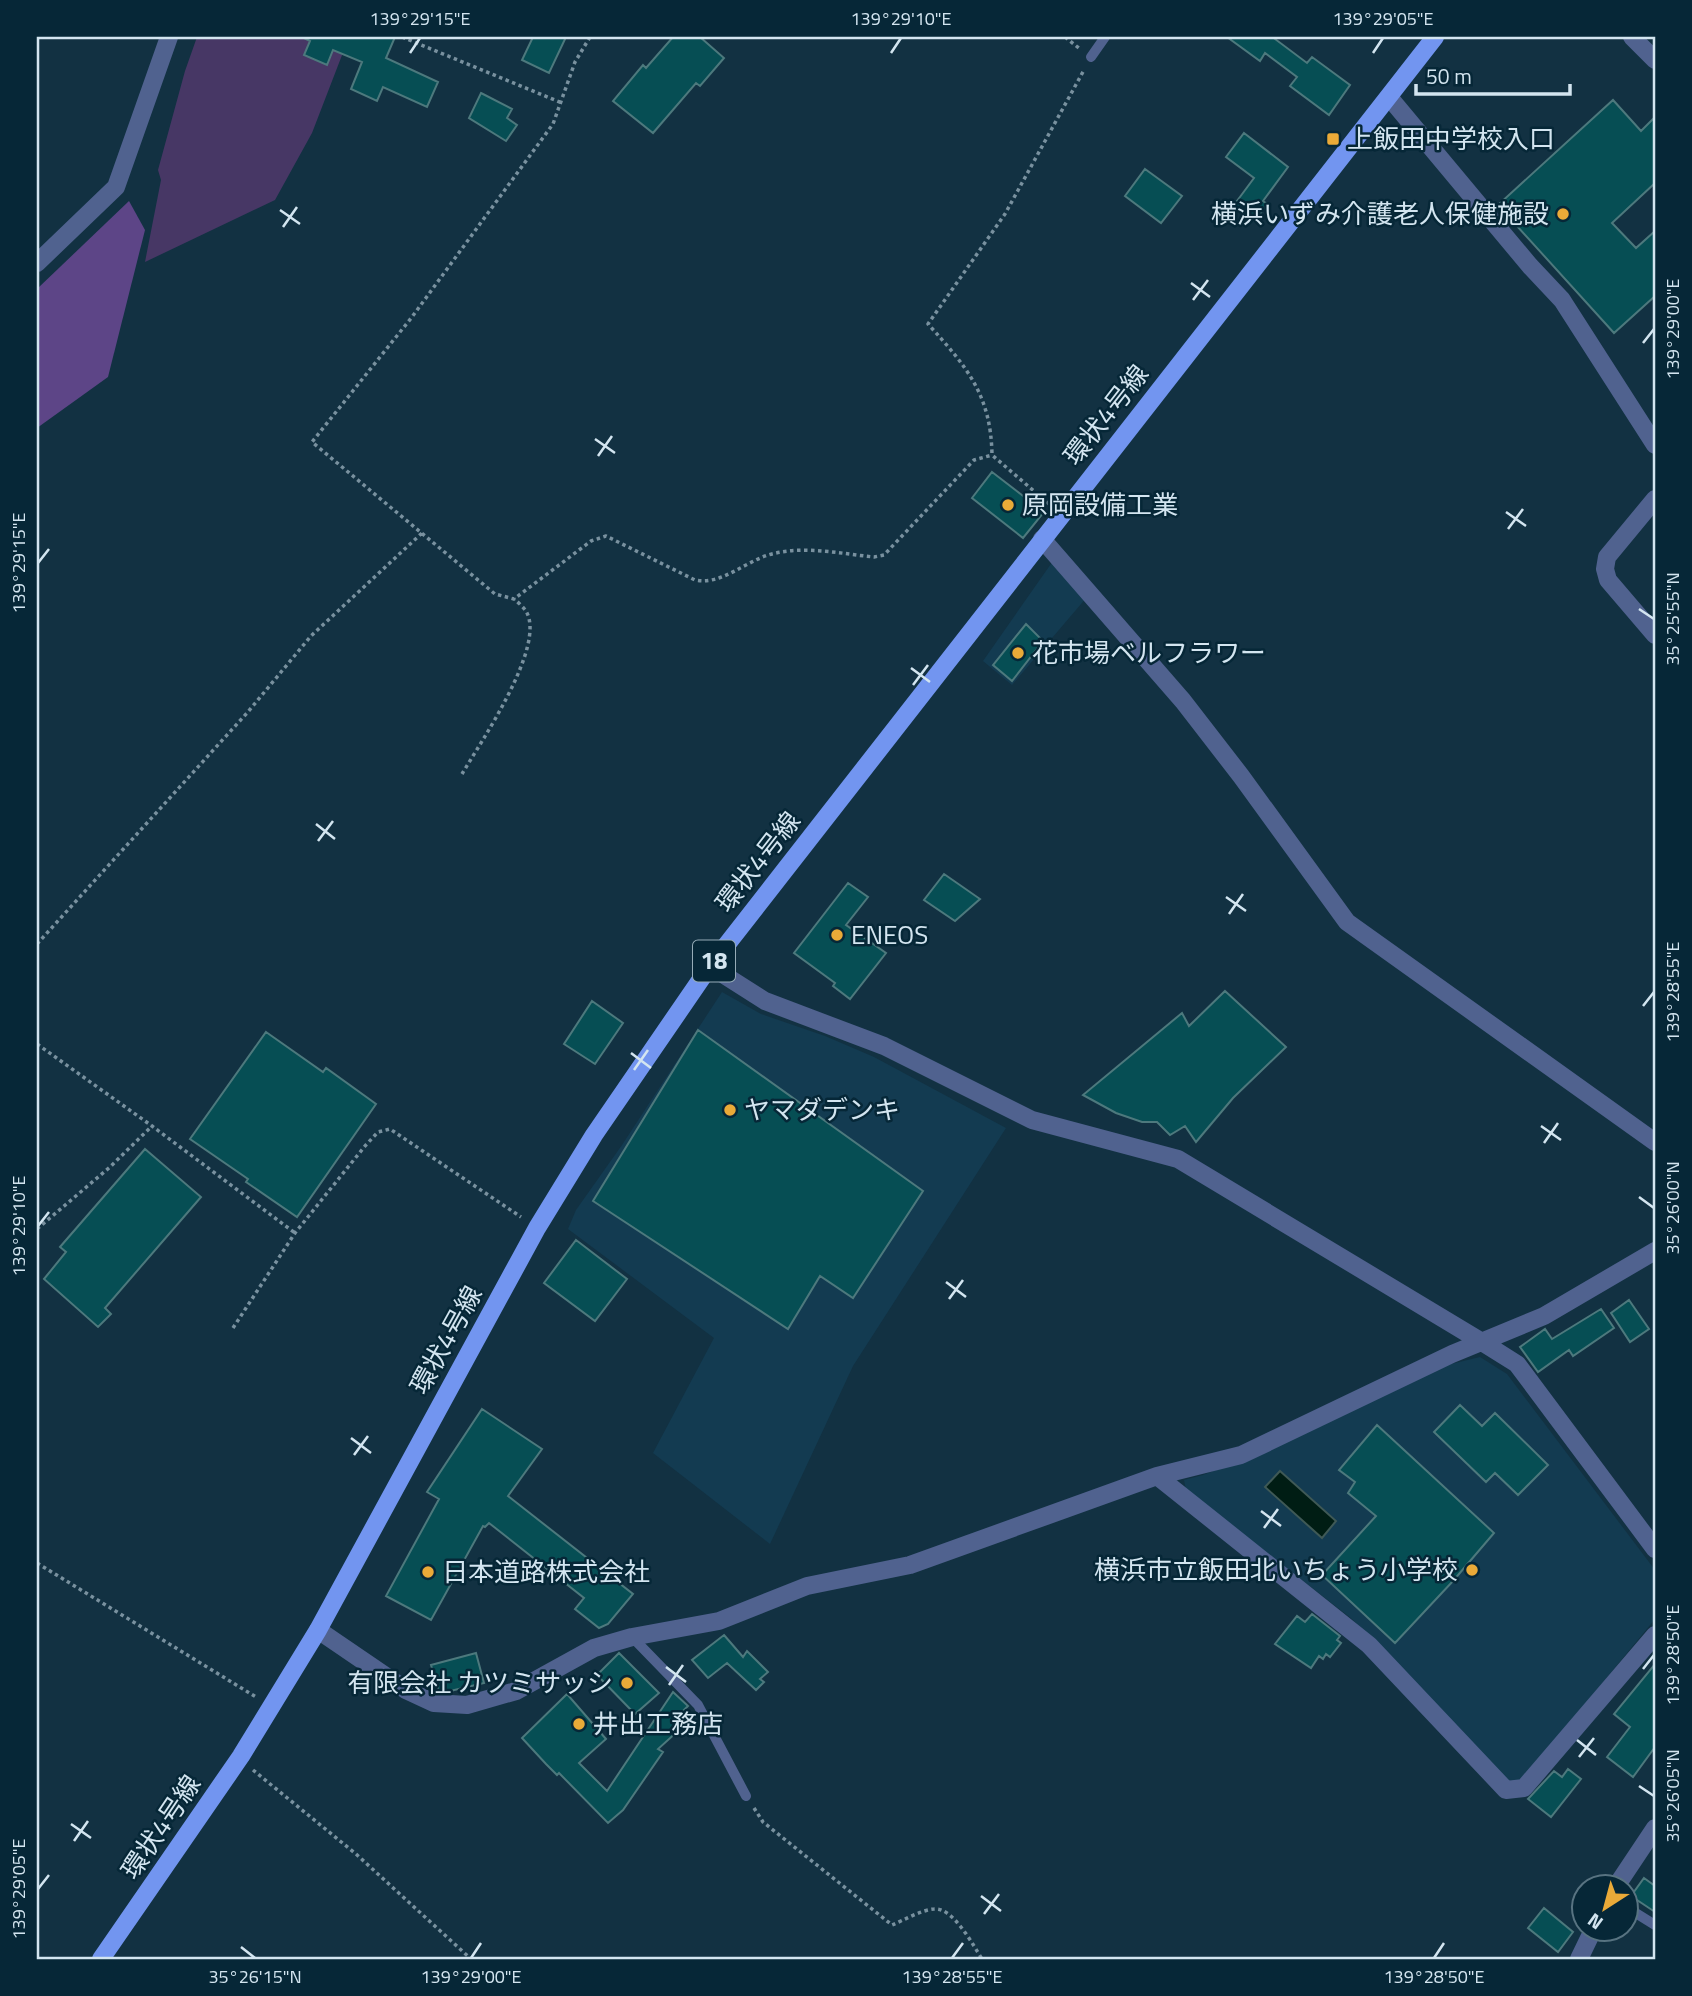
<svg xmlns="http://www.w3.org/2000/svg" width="1692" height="1996" font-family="'Titillium Web','Noto Sans JP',sans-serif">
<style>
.built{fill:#133b51}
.green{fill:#473765}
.forest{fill:#5d4587}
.water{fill:#001d14;stroke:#3f5956;stroke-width:2}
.building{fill:#064e54;stroke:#4d797d;stroke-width:2}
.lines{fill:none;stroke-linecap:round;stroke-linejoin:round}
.path{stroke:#79919f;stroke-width:3.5;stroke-dasharray:3.5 3.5;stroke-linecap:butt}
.service{stroke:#50628f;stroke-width:10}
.minor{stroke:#50628f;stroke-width:18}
.primary{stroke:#7295f0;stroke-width:18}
.ticks{fill:none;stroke:#d3e5f0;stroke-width:2.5}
.poi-dot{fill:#eaaa38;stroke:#062737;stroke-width:2.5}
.labels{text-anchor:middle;stroke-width:5;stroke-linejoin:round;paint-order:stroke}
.shield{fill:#062737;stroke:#96acb8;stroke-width:2}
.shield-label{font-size:24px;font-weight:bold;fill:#d3e5f0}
.poi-label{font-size:26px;fill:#d3e5f0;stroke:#062737;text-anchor:start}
.street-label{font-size:26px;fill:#d3e5f0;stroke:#062737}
.neatline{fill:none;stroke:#d3e5f0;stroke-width:2.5}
.ticks-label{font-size:18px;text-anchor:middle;fill:#d3e5f0}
</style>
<rect width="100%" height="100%" fill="#123142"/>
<path class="built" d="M 1053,561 L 1087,597 L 1012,685 L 983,661 Z
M 722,992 L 761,1014 L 825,1036 L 874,1057 L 1006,1128 L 853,1366 L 770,1544 L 653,1453 L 714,1338 L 568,1229 L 576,1210 L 622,1145 Z
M 1480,1357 L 1507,1374 L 1655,1570 L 1655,1619 L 1520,1783 L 1509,1784 L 1352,1619 L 1186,1490 L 1184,1480 L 1203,1475 L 1260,1453 L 1447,1365 Z"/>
<path class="green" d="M 197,37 L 349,37 L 312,133 L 275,200 L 145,262 L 161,180 L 158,170 L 185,71 Z"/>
<path class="forest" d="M 129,201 L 145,230 L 108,377 L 37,428 L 37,289 Z"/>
<path class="water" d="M 1280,1471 L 1336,1521 L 1322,1538 L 1265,1487 Z"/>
<path class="building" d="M 302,37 L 395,37 L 386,58 L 438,82 L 427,107 L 383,87 L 377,101 L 351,89 L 362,62 L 333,50 L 327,65 L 304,55 L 310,41 Z
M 533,37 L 566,37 L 549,73 L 522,60 Z
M 673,37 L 700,37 L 724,58 L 700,86 L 696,83 L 653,133 L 613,101 L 643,65 L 646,68 Z
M 1227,37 L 1277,37 L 1275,39 L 1307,63 L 1312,57 L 1350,85 L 1329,115 L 1290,86 L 1297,77 L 1265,53 L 1260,61 Z
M 481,93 L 512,109 L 507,118 L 517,125 L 506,141 L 469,118 Z
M 1613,100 L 1641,131 L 1655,117 L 1655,183 L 1612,223 L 1636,248 L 1655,231 L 1655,296 L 1614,333 L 1498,205 Z
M 1244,133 L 1288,167 L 1263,201 L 1267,204 L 1255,221 L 1234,205 L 1254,178 L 1226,157 Z
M 1145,169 L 1182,196 L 1161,223 L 1125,196 Z
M 992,472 L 1044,512 L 1023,538 L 972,498 Z
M 1026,624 L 1043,641 L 1012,681 L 993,665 Z
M 944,874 L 980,899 L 955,921 L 924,900 Z
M 848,883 L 868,897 L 846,925 L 886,953 L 850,999 L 833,986 L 835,983 L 794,953 Z
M 1225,991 L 1286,1047 L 1233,1098 L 1196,1142 L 1185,1126 L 1170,1135 L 1157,1122 L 1142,1122 L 1116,1113 L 1083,1095 L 1182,1013 L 1189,1026 Z
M 592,1001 L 623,1023 L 595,1064 L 564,1044 Z
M 698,1030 L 923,1191 L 853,1298 L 820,1276 L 788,1329 L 593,1201 Z
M 266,1032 L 323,1072 L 326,1068 L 376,1104 L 297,1217 L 246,1182 L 248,1179 L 190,1139 Z
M 145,1149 L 201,1197 L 105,1308 L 111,1314 L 98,1327 L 44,1279 L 66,1252 L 60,1247 Z
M 576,1240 L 627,1279 L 595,1321 L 544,1283 Z
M 1629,1300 L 1649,1329 L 1630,1342 L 1611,1313 Z
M 1601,1309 L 1614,1328 L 1573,1356 L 1569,1350 L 1538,1372 L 1520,1347 L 1545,1329 L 1552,1339 Z
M 1460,1405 L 1482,1426 L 1495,1413 L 1548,1465 L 1518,1495 L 1495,1473 L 1486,1482 L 1434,1432 Z
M 482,1409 L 542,1449 L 508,1496 L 633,1594 L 608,1624 L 599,1628 L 575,1609 L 584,1598 L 489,1523 L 485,1527 L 483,1526 L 431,1620 L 386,1596 L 439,1499 L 427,1492 Z
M 1377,1425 L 1494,1533 L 1453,1581 L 1395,1643 L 1322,1575 L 1376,1516 L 1348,1493 L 1355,1482 L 1339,1470 Z
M 1312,1614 L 1340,1636 L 1337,1640 L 1341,1643 L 1330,1657 L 1326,1654 L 1323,1659 L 1319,1656 L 1311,1668 L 1275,1644 L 1297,1616 L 1305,1622 Z
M 724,1635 L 743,1657 L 747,1651 L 768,1672 L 760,1679 L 764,1682 L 756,1690 L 727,1663 L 708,1678 L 692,1660 Z
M 476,1653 L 484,1683 L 446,1692 L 439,1692 L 431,1665 Z
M 619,1653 L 659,1693 L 635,1714 L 597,1675 Z
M 1655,1664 L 1655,1747 L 1633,1777 L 1607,1757 L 1630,1727 L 1614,1714 Z
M 673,1692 L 688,1706 L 681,1713 L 690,1720 L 658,1749 L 663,1752 L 623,1810 L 608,1823 L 559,1773 L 557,1775 L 546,1764 L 522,1738 L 567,1694 L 606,1739 L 579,1763 L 607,1791 Z
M 1568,1769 L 1581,1779 L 1551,1817 L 1528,1799 L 1554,1771 L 1562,1777 Z
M 1644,1878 L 1655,1886 L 1655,1912 L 1631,1896 Z
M 1544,1908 L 1573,1932 L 1558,1952 L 1528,1928 Z"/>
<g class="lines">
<path class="path" d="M 402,37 L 562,103
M 590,37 L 575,62 L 553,124 L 412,317 L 312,442 L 495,594 L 514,599 L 591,541 L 606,536 L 695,580 C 723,586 748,558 776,553 C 808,546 843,554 874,557 L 884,555 L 974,460 L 992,455
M 1065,37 L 1080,49
M 37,40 L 38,37
M 1049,504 L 992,455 C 991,395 967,367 928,324 L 1005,214 L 1084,70
M 462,774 C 480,743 547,646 526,611 C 523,607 518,602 514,599
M 37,944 L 247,713 L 311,636 L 422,533
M 37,1044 L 152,1126 L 295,1233
M 37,1229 L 110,1167 L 152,1126
M 233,1328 L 295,1233 L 365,1146 L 378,1132 L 390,1129 L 521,1217
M 37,1563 L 256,1697
M 253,1770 L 356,1854 L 471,1959
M 754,1808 L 763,1822 L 892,1925 C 904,1920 921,1910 934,1909 C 953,1907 973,1945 982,1959"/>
<path class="service" d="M 1091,57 L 1105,37
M 632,1637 L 698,1705 L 746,1796
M 1626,1907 L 1655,1925"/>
<path class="minor" d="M 1632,37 L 1655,60
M 1389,97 L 1530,266 L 1562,300 L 1655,445
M 37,263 L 116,187 L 169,37
M 1655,499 L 1607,557 L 1605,569 L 1608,580 L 1655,635
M 1042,539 L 1183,701 L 1241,776 L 1347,922 L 1655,1142
M 710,966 L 765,1001 L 884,1046 L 1032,1120 L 1178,1159 L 1482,1342 L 1517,1364 L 1655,1549
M 1157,1476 L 1369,1645 L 1506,1790 L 1524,1788 L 1655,1635
M 318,1630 L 406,1690 L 434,1703 L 467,1705 L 516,1691 L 594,1648 L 632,1637 L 719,1621 L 807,1586 L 910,1565 L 1157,1476 L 1241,1455 L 1452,1354 L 1544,1316 L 1655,1251
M 1615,1888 L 1655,1828
M 1579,1959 L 1593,1930"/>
<path class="primary" d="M 101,1959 L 241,1756 L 318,1630 L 537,1228 L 594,1135 L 710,966 L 1435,37"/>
</g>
<path class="ticks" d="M 410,53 L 420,38M 891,53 L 901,38M 1373,53 L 1383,38M 280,210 L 300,224M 283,227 L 297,207M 1191,283 L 1210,297M 1193,300 L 1208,280M 1643,343 L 1654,329M 595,439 L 615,453M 598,456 L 612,436M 1506,512 L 1526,526M 1508,529 L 1523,509M 38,563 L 49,549M 1639,609 L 1654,619M 911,668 L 930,682M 913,685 L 928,665M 316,824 L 335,839M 318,841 L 333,821M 1226,897 L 1246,911M 1229,914 L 1243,894M 1643,1006 L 1654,992M 631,1053 L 651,1068M 634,1070 L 648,1050M 1541,1126 L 1561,1140M 1544,1143 L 1558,1123M 1639,1197 L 1654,1208M 38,1226 L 49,1212M 946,1282 L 966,1297M 949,1299 L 963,1280M 351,1438 L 371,1453M 354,1455 L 368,1436M 1261,1511 L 1281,1526M 1264,1528 L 1278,1509M 666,1667 L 686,1682M 1643,1669 L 1654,1655M 669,1685 L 683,1665M 1577,1740 L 1596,1755M 1579,1757 L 1594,1738M 1639,1786 L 1654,1796M 71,1824 L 91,1838M 74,1841 L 88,1821M 38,1889 L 49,1875M 981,1896 L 1001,1911M 984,1914 L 999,1894M 241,1947 L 255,1958M 471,1958 L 481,1943M 952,1958 L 963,1943M 1434,1958 L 1444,1943"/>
<g class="poi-dot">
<rect x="1326" y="132" width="14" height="14" rx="3.5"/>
<circle cx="1563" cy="214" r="7"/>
<circle cx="1008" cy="505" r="7"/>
<circle cx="1018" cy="653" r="7"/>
<circle cx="837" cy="935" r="7"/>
<circle cx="730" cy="1110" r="7"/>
<circle cx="1472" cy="1570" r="7"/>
<circle cx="428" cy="1572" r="7"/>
<circle cx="627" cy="1683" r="7"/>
<circle cx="579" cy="1724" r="7"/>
</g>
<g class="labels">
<rect class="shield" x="693" y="940.5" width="42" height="41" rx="5"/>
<g class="shield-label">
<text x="714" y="969">18</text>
</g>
<g class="poi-label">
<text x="1347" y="148">上飯田中学校入口</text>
<text x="1549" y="223" text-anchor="end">横浜いずみ介護老人保健施設</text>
<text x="1022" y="514">原岡設備工業</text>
<text x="1032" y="662">花市場ベルフラワー</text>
<text x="851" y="944">ENEOS</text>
<text x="744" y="1119">ヤマダデンキ</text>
<text x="1458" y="1579" text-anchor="end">横浜市立飯田北いちょう小学校</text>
<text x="442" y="1581">日本道路株式会社</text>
<text x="613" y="1692" text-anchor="end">有限会社 カツミサッシ</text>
<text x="593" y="1733">井出工務店</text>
</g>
<g class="street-label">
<text transform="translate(1106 415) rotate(-52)" y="9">環状4号線</text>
<text transform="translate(758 862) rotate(-52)" y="9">環状4号線</text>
<text transform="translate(446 1340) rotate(-61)" y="9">環状4号線</text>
<text transform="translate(161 1827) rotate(-56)" y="9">環状4号線</text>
</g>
</g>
<rect width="1692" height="1996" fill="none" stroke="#062737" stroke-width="77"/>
<g transform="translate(1605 1908) rotate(216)"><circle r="33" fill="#062737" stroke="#587381" stroke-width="2"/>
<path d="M0-5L12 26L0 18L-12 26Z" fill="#eaaa38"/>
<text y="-10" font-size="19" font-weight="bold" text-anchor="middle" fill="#d3e5f0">N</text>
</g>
<path d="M1416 84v10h154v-10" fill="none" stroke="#d3e5f0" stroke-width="3.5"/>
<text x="1426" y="84" font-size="21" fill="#d3e5f0" stroke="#062737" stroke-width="5" paint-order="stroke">50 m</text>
<rect x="38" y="38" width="1616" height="1920" class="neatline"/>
<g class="ticks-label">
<text x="420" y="25">139°29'15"E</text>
<text x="901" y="25">139°29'10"E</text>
<text x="1383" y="25">139°29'05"E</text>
<text transform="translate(1673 329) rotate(-90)" y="6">139°29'00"E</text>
<text transform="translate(19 563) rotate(-90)" y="6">139°29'15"E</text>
<text transform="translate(1673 619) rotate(-90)" y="6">35°25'55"N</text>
<text transform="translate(1673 992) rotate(-90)" y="6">139°28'55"E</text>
<text transform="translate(1673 1208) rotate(-90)" y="6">35°26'00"N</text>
<text transform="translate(19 1226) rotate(-90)" y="6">139°29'10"E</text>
<text transform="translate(1673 1655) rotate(-90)" y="6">139°28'50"E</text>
<text transform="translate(1673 1796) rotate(-90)" y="6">35°26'05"N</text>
<text transform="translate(19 1889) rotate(-90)" y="6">139°29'05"E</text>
<text x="255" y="1983">35°26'15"N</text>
<text x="471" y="1983">139°29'00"E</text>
<text x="952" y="1983">139°28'55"E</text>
<text x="1434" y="1983">139°28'50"E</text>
</g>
</svg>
